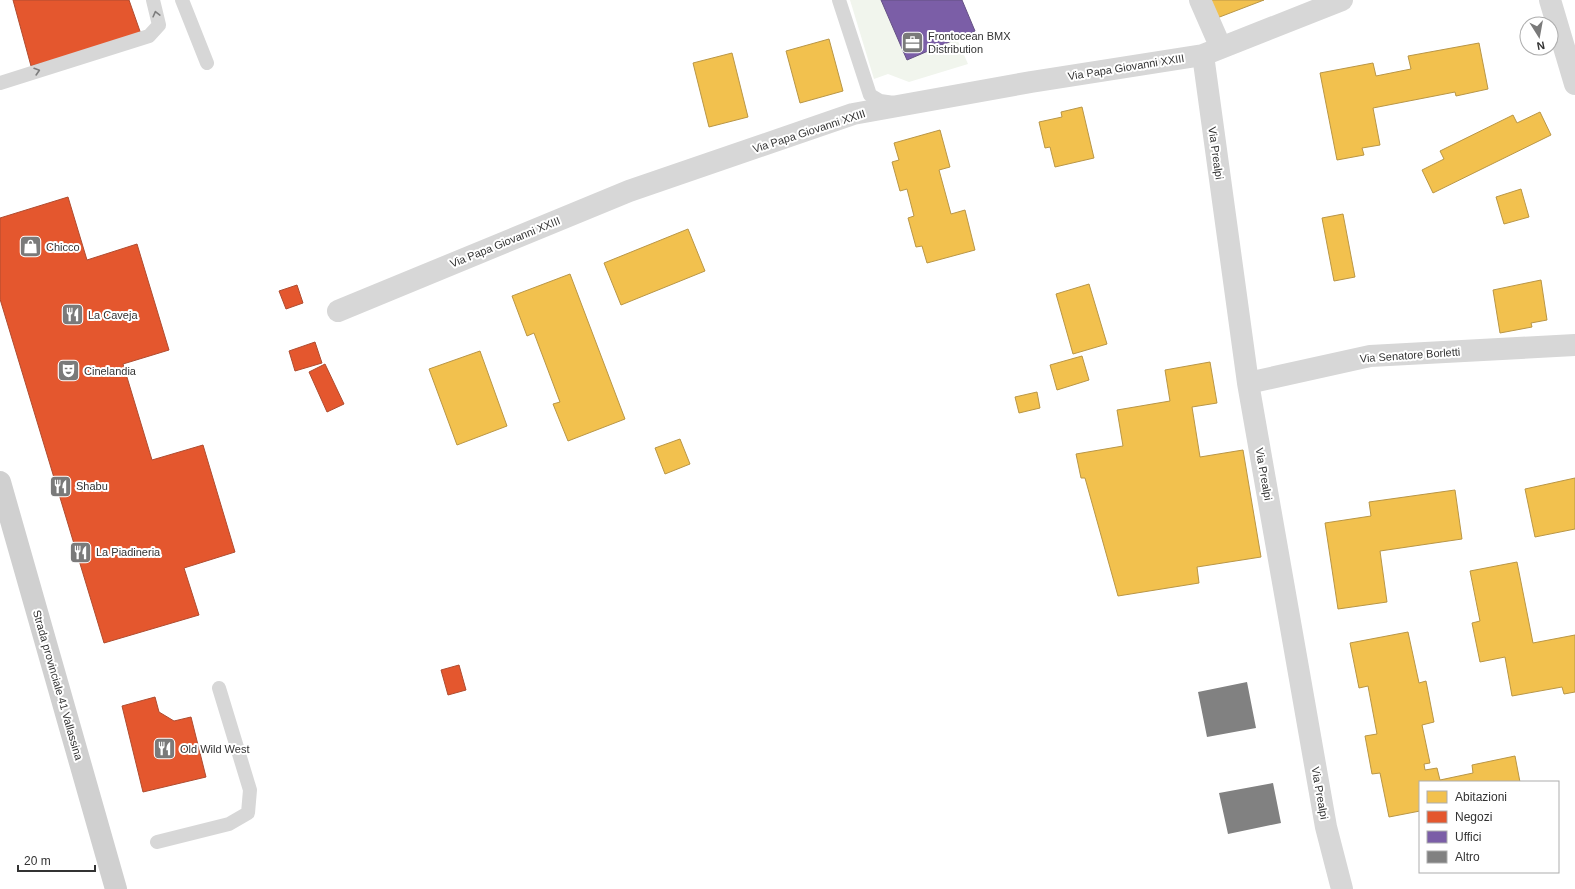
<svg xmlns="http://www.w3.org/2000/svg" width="1575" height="889" font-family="Arial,sans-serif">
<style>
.green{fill:#f1f5ed}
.homes{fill:#f2c14e;stroke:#b99646}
.shops{fill:#e4572e;stroke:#af4c30}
.offices{fill:#7b5ea7;stroke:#655184}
.building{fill:#818181}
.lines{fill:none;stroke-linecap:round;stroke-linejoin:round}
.service{stroke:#d7d7d7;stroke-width:14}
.minor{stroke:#d7d7d7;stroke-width:22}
.secondary{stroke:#d0d0d0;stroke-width:22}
.oneway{stroke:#7d7d7d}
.labels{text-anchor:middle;stroke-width:4;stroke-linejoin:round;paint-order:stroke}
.poi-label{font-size:11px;fill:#333;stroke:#fff;text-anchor:start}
.street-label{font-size:11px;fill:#333;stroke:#fff}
</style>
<rect width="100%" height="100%" fill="#fff"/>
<path class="green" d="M 850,0 L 881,0 L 907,60 L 957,39 L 968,64 L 909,82 L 888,74 L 874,79 Z"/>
<path class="homes" d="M 1210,0 L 1264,0 L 1217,18 Z
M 829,39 L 843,91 L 800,103 L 786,51 Z
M 1479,43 L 1488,89 L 1456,96 L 1455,92 L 1373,108 L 1380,145 L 1362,148 L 1364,155 L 1337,160 L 1320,73 L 1373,63 L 1376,76 L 1411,69 L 1408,56 Z
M 732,53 L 748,117 L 709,127 L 693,63 Z
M 1082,107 L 1094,158 L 1055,167 L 1050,147 L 1045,148 L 1039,122 L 1062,117 L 1061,112 Z
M 1540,112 L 1551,135 L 1433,193 L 1422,170 L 1444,159 L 1440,151 L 1513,115 L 1517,123 Z
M 940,130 L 950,167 L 939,170 L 951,214 L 965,210 L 975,250 L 927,263 L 922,246 L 916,247 L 908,218 L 914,216 L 907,189 L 900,191 L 892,162 L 899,160 L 894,143 Z
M 1521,189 L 1529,217 L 1504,224 L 1496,197 Z
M 1343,214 L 1355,277 L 1334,281 L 1322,218 Z
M 688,229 L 705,271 L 621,305 L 604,263 Z
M 570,274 L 625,419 L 568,441 L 553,404 L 560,402 L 534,333 L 527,336 L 512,296 Z
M 1541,280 L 1547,320 L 1531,323 L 1532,327 L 1500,333 L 1493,290 Z
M 1089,284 L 1107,344 L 1073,354 L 1056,294 Z
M 480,351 L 507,426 L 457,445 L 429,369 Z
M 1082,356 L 1089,380 L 1057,390 L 1050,365 Z
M 1210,362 L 1217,403 L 1192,407 L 1200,457 L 1243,450 L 1261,557 L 1197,567 L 1199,583 L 1118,596 L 1085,478 L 1081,478 L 1076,454 L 1123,446 L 1117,410 L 1170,401 L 1165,370 Z
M 1037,392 L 1040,408 L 1019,413 L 1015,397 Z
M 680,439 L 690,464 L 665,474 L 655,448 Z
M 1575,478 L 1575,529 L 1535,537 L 1525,489 Z
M 1455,490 L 1462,539 L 1380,551 L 1387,602 L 1338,609 L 1325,523 L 1371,516 L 1369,502 Z
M 1517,562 L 1533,643 L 1575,635 L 1575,692 L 1564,694 L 1562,687 L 1512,696 L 1505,657 L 1480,662 L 1472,623 L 1480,621 L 1470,571 Z
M 1408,632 L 1419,683 L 1426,681 L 1434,722 L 1422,725 L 1430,763 L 1424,764 L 1425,770 L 1437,768 L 1440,780 L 1473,773 L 1472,765 L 1515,756 L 1520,782 L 1420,782 L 1420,811 L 1389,817 L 1380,773 L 1372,774 L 1365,736 L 1377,734 L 1368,686 L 1359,688 L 1350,643 Z"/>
<path class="shops" d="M 13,0 L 129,0 L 142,37 L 31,66 Z
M 68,197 L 87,260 L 137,244 L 169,350 L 123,364 L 152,460 L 203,445 L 235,552 L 184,568 L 199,615 L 104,643 L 0,299 L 0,218 Z
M 297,285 L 303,303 L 286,309 L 279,291 Z
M 315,342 L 322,363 L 295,371 L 289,351 Z
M 325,364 L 344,404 L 327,412 L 309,372 Z
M 459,665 L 466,690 L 448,695 L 441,670 Z
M 155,697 L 159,712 L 174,721 L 191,717 L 206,777 L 143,792 L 122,706 Z"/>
<path class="offices" d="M 881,0 L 962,0 L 975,31 L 907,60 Z"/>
<path class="building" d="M 1247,682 L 1256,728 L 1207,737 L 1198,692 Z
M 1273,783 L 1281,823 L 1228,834 L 1219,793 Z"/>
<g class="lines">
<path class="service" d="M 182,0 L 207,63
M 839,0 L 870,95 L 880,101 L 894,103
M 0,83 L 149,36 L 159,25 L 153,0
M 157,842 L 229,824 L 248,813 L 250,790 L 219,688"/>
<path class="minor" d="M 1200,0 L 1221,48
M 1550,0 L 1575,84
M 1203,55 L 1248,383 L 1326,827 L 1342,889
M 338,311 L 629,191 L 853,114 L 1031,82 L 1203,55 L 1342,0
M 1248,383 L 1370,356 L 1575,345"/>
<path class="secondary" d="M 0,482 L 116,889"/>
</g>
<defs><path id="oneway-chevron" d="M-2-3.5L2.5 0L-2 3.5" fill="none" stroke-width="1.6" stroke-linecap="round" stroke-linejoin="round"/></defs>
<g class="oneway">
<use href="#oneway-chevron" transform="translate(156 14) rotate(-104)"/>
<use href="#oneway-chevron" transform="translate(37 71) rotate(-17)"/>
</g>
<defs>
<symbol id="office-square" viewBox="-11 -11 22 22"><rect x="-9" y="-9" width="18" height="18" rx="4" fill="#7a7a7a" stroke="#fff"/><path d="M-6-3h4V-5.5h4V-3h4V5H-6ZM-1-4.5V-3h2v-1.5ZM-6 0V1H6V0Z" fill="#fff"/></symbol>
<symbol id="shop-square" viewBox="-11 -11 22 22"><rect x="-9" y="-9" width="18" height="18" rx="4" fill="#7a7a7a" stroke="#fff"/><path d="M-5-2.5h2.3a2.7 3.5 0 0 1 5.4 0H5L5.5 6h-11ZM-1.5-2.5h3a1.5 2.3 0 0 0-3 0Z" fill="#fff"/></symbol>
<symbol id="restaurant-square" viewBox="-11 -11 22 22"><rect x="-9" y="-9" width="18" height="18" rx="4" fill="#7a7a7a" stroke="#fff"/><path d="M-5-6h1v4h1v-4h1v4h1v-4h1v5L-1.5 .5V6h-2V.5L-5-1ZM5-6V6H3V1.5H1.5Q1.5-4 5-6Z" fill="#fff"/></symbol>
<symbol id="theatre-square" viewBox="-11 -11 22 22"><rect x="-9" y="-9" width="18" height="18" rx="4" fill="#7a7a7a" stroke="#fff"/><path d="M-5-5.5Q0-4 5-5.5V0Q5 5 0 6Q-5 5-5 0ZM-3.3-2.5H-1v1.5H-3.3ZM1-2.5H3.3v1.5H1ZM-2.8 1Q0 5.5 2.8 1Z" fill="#fff"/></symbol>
</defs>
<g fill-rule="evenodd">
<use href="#office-square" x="900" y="30" width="25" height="25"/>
<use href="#shop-square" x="18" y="234" width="25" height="25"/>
<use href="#restaurant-square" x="60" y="302" width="25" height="25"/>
<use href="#theatre-square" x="56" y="358" width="25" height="25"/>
<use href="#restaurant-square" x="48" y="474" width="25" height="25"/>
<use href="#restaurant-square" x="68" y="540" width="25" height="25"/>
<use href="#restaurant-square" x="152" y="736" width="25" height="25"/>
</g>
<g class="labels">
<g class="poi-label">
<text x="928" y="40">Frontocean BMX<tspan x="928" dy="13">Distribution</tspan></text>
<text x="46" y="251">Chicco</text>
<text x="88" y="319">La Caveja</text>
<text x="84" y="375">Cinelandia</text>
<text x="76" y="490">Shabu</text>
<text x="96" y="556">La Piadineria</text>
<text x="180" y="753">Old Wild West</text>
</g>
<g class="street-label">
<text transform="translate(1126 67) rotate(-9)" y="4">Via Papa Giovanni XXIII</text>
<text transform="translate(809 131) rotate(-18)" y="4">Via Papa Giovanni XXIII</text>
<text transform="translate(1216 153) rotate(82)" y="4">Via Prealpi</text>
<text transform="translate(505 242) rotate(-22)" y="4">Via Papa Giovanni XXIII</text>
<text transform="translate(1410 355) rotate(-4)" y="4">Via Senatore Borletti</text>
<text transform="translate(1264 474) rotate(80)" y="4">Via Prealpi</text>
<text transform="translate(58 685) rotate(74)" y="4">Strada provinciale 41 Vallassina</text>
<text transform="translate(1320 793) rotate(80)" y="4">Via Prealpi</text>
</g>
</g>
<rect x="1419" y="781" width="140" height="92" fill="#ffffff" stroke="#adadad"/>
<rect x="1427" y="791" width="20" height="12" fill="#f2c14e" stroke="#adadad"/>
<text x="1455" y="801" font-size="12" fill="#333333">Abitazioni</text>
<rect x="1427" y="811" width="20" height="12" fill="#e4572e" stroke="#adadad"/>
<text x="1455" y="821" font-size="12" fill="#333333">Negozi</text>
<rect x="1427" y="831" width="20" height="12" fill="#7b5ea7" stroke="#adadad"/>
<text x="1455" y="841" font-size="12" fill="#333333">Uffici</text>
<rect x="1427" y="851" width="20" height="12" fill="#818181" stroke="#adadad"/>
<text x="1455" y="861" font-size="12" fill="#333333">Altro</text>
<g transform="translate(1539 36) rotate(169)"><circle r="19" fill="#ffffff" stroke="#adadad"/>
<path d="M0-3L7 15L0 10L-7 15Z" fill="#7a7a7a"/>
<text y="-6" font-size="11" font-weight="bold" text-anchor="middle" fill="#333333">N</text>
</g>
<path d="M18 865v6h77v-6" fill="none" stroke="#333333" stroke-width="2"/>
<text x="24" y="865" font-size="12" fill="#333333" stroke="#ffffff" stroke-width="3" paint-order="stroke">20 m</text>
</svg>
